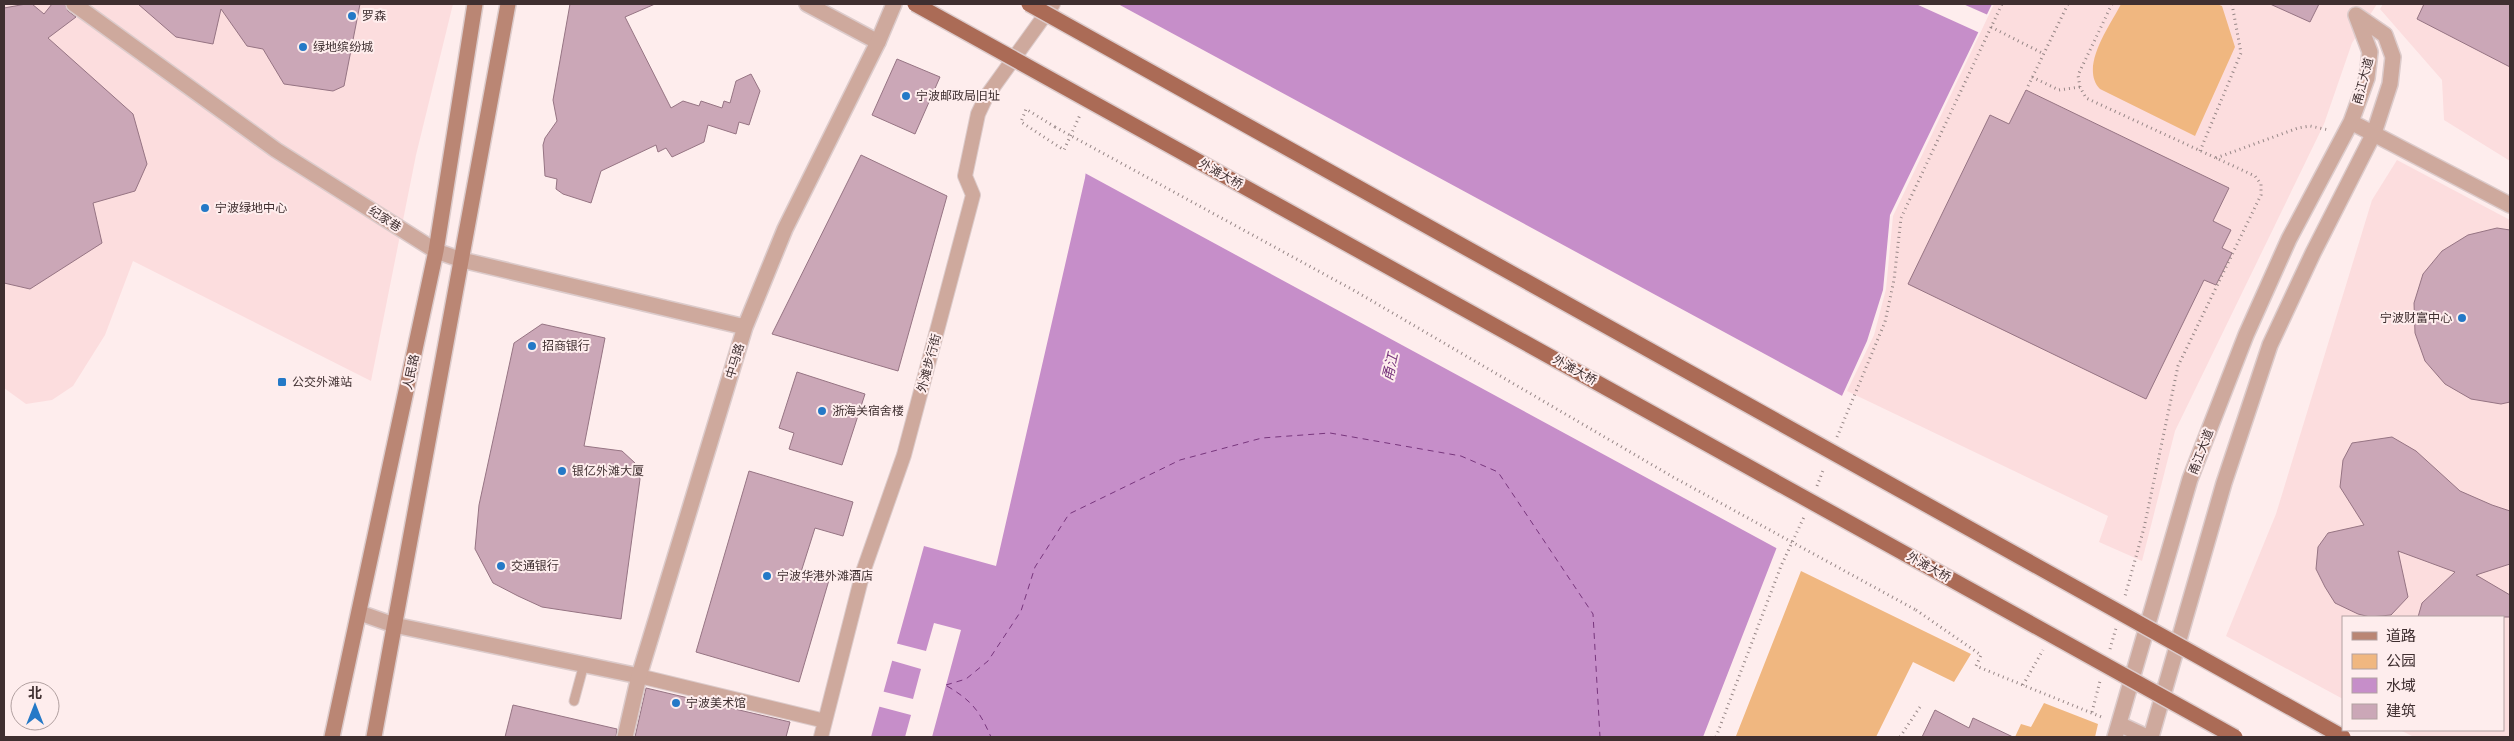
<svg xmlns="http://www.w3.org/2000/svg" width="2514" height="741" font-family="Rubik,'Noto Sans SC',sans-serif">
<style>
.built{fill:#fcddde}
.green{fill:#f0b780}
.water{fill:#c68ec9}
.pier{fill:#feeded}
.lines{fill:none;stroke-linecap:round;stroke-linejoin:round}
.ferry{stroke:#78367d;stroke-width:1;stroke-dasharray:6 5;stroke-linecap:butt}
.building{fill:#cba7b7;stroke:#967483}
.service-casing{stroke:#dccbcb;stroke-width:11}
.pedestrian-casing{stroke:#dccbcb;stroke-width:16}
.minor-casing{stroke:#dccbcb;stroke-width:18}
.tertiary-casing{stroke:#dccbcb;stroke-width:18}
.secondary-casing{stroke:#dccbcb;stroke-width:18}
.path{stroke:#968686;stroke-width:3;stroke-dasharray:1 4;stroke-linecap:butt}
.service{stroke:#cea99d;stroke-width:9}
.pedestrian{stroke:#cea99d;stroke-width:14}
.minor{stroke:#cea99d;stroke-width:15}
.tertiary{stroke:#cea99d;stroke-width:15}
.secondary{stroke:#ba8674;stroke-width:15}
.primary-bridge-casing{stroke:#dccbcb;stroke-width:18;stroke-linecap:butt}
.path-bridge{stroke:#968686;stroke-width:3;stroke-dasharray:1 4;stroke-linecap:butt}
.primary-bridge{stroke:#ab6b56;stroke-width:15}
.poi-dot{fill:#2479c7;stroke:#feeded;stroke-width:2}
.labels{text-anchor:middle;stroke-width:4;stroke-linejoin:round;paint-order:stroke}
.poi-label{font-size:12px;fill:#3f2f30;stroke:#feeded;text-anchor:start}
.street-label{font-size:12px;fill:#3f2f30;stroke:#feeded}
.water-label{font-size:14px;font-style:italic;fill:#78367d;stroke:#feeded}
</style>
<rect width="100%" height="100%" fill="#feeded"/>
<path class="built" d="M 4,4 L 453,4 L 416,155 L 371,381 L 133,261 L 105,335 L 73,386 L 52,400 L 26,404 L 4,388 Z
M 1994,4 L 2377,4 L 2352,43 L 2324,124 L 2175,431 L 2142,561 L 2099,542 L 2108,516 L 1847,391 L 1874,335 L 1886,289 L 1893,216 Z
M 2383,4 L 2510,4 L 2510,161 L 2444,120 L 2442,80 L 2380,9 Z
M 2397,160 L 2510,220 L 2510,737 L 2414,737 L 2400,730 L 2503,730 L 2503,617 L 2343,617 L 2343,699 L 2226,636 L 2276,514 L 2372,200 Z"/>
<path class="green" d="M 2121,4 L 2217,4 L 2222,6 L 2235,47 L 2195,136 L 2100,89 C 2079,67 2110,26 2121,4 Z
M 1801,571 L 1971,654 L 1954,682 L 1913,662 L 1876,737 L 1736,736 Z
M 2044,703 L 2098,724 L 2095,737 L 2015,737 L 2021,724 L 2031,727 Z"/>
<path class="water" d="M 1109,4 L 1992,4 L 1890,215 L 1883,290 L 1867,341 L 1800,488 L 1703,737 L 871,737 L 924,546 L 996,566 L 1085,178 Z"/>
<path class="pier" d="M 1106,4 L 1118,4 L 1844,397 L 1802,489 L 1778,549 L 1083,172 Z
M 1916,4 L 1963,4 L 1988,15 L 1980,33 Z
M 934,623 L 961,630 L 932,737 L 905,737 L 911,715 L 877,706 L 881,691 L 913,699 L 921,669 L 890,660 L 895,643 L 926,651 Z"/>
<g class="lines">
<path class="ferry" d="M 946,685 L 966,679 L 988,661 L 1021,611 L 1035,567 L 1069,514 L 1180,460 L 1262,438 L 1330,433 L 1461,456 L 1498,472 L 1593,614 L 1600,737
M 947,686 C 972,701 979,710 991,737"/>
</g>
<path class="building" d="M 26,4 L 32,4 L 44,14 L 52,4 L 65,4 L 68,11 L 76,17 L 48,38 L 133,114 L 147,164 L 135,191 L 93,203 L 102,243 L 30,289 L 4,283 L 4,8 Z
M 138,4 L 360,4 L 344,86 L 333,91 L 284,84 L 263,49 L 247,46 L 221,9 L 213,44 L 176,37 Z
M 570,4 L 655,4 L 625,17 L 671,108 L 683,101 L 699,106 L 701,101 L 722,108 L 724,101 L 730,103 L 736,81 L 751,74 L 760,91 L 749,125 L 739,122 L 736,134 L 708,125 L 704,142 L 672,157 L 666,148 L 658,152 L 656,145 L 601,171 L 591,203 L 563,194 L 556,189 L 557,179 L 545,176 L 543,145 L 545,138 L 557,121 L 553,100 Z
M 2270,4 L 2319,4 L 2310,22 Z
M 2424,4 L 2510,4 L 2510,67 L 2417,19 Z
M 897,59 L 940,77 L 915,134 L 872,115 Z
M 2026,90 L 2229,188 L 2213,221 L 2231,230 L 2222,248 L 2232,253 L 2216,285 L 2204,280 L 2146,399 L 1908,284 L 1990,115 L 2009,124 Z
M 861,155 L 947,196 L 898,371 L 772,334 Z
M 2497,228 L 2510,230 L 2510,402 L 2501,404 L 2471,399 L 2445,384 L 2425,361 L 2415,333 L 2414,303 L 2423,274 L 2442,251 L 2468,235 Z
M 542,324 L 605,338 L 584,446 L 622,451 L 635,463 L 640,479 L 621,619 L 542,607 L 518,596 L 493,583 L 475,549 L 479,505 L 514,343 Z
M 797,372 L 865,394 L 842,465 L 789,449 L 794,433 L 779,428 Z
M 2392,437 L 2416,451 L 2460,491 L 2492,505 L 2510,511 L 2510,564 L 2476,575 L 2510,595 L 2510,617 L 2418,617 L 2422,603 L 2455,572 L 2398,551 L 2408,597 L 2391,615 L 2370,617 L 2358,614 L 2335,603 L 2325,587 L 2316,569 L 2318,547 L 2328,533 L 2364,525 L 2340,487 L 2343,460 L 2352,443 Z
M 749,471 L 853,502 L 843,536 L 815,528 L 801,572 L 829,580 L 799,682 L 696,652 Z
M 646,688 L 790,722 L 786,737 L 635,737 Z
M 513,705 L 617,729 L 616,737 L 505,737 Z
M 1935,710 L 1969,728 L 1973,718 L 2013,737 L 1922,737 Z"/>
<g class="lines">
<defs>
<path id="service" d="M 574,701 L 584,664"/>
<path id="pedestrian" d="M 639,676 L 825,721
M 821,737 L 863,572 L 904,455 L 973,195 L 965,176 L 978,114 L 986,97 L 1053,4"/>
<path id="minor" d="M 807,4 L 878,42
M 360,613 L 394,625 L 639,676"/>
<path id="tertiary" d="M 74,4 L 276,150 L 436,251 L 462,260 L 745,327
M 2351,122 L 2510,205
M 2119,724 L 2147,737
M 625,737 L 639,676 L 745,327 L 785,229 L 878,42 L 894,4
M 2115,737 L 2190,479 L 2246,335 L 2289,239 L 2351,122 L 2367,78 L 2370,52 L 2356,15
M 2151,737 L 2224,483 L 2270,345 L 2313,253 L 2374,133 L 2390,84 L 2393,57 L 2385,35 L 2356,15"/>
<path id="secondary" d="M 332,737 L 436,251 L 475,4
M 374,737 L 508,4"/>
</defs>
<use href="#service" class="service-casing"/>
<use href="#pedestrian" class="pedestrian-casing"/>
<use href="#minor" class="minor-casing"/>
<use href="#tertiary" class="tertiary-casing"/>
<use href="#secondary" class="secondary-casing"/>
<path class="path" d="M 2112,4 L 2078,75 L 2080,87 L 2086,98 L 2255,176 L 2261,184 L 2261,195 L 2178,366 L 2144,528 L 2125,596
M 1991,27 L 2044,54
M 2032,77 L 2059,90 L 2080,87
M 2028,86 L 2068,4
M 1055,127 L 1026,109 L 1021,122 L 1064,150 L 1080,115
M 2200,151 L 2241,53 L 2232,4
M 2216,158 L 2298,128 L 2310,126 L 2329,130
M 1837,437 L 1885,322 L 1894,280 L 1901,218 L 2002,4
M 1817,486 L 1824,468
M 1916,610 L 1981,655 L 1976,666 L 2104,718
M 2110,649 L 2116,628
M 2023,685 L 2043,650
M 2092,712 L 2100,681
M 1716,737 L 1781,566 L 1804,517
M 1900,737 L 1920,707"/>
<use href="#service" class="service"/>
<use href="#pedestrian" class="pedestrian"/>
<use href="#minor" class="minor"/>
<use href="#tertiary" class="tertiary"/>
<use href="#secondary" class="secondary"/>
<defs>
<path id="primary-bridge" d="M 915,4 L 2235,737
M 1029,4 L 2343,737"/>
</defs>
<use href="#primary-bridge" class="primary-bridge-casing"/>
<path class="path-bridge" d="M 1055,127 L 1355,291 L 1673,477 L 1916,610"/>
<use href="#primary-bridge" class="primary-bridge"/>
</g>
<g class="poi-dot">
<circle cx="352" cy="16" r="5"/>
<circle cx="303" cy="47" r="5"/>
<circle cx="906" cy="96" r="5"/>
<circle cx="205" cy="208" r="5"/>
<circle cx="2462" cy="318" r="5"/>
<circle cx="532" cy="346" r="5"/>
<rect x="277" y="377" width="10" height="10" rx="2.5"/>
<circle cx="822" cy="411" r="5"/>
<circle cx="562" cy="471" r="5"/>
<circle cx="501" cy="566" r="5"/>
<circle cx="767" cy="576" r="5"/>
<circle cx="676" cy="703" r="5"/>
</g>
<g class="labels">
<g class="poi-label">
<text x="362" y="20">罗森</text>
<text x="313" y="51">绿地缤纷城</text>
<text x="916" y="100">宁波邮政局旧址</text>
<text x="215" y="212">宁波绿地中心</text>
<text x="2452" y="322" text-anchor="end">宁波财富中心</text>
<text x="542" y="350">招商银行</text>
<text x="292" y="386">公交外滩站</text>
<text x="832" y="415">浙海关宿舍楼</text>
<text x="572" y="475">银亿外滩大厦</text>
<text x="511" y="570">交通银行</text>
<text x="777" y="580">宁波华港外滩酒店</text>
<text x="686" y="707">宁波美术馆</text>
</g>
<g class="street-label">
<text transform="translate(2363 81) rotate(-75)" y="4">甬江大道</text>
<text transform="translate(1221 174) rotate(29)" y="4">外滩大桥</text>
<text transform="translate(385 219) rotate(33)" y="4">纪家巷</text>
<text transform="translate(735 361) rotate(-73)" y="4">中马路</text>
<text transform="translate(929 363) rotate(-75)" y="4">外滩步行街</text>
<text transform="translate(1575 370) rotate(29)" y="4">外滩大桥</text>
<text transform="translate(411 372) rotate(-78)" y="4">人民路</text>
<text transform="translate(2201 452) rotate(-69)" y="4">甬江大道</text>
<text transform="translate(1929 567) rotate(29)" y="4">外滩大桥</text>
</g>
<g class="water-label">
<text transform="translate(1390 367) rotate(-77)" y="5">甬江</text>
</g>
</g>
<rect width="2514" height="741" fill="none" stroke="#3f2f30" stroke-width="10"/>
<rect x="2342" y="616" width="162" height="115" fill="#feeded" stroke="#b2a1a1"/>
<rect x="2352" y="632" width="25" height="8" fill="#ba8674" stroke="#b2a1a1"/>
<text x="2386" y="641" font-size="15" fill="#3f2f30">道路</text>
<rect x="2352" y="654" width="25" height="15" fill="#f0b780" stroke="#b2a1a1"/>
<text x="2386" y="666" font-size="15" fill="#3f2f30">公园</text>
<rect x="2352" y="678" width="25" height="15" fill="#c68ec9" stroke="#b2a1a1"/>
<text x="2386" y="691" font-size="15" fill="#3f2f30">水域</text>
<rect x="2352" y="704" width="25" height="15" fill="#cba7b7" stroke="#b2a1a1"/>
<text x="2386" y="716" font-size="15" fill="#3f2f30">建筑</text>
<g transform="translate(35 706)"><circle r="24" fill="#feeded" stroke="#b2a1a1"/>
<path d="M0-4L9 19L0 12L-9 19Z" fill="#2479c7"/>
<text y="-8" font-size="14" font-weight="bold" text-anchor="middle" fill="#3f2f30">北</text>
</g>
</svg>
